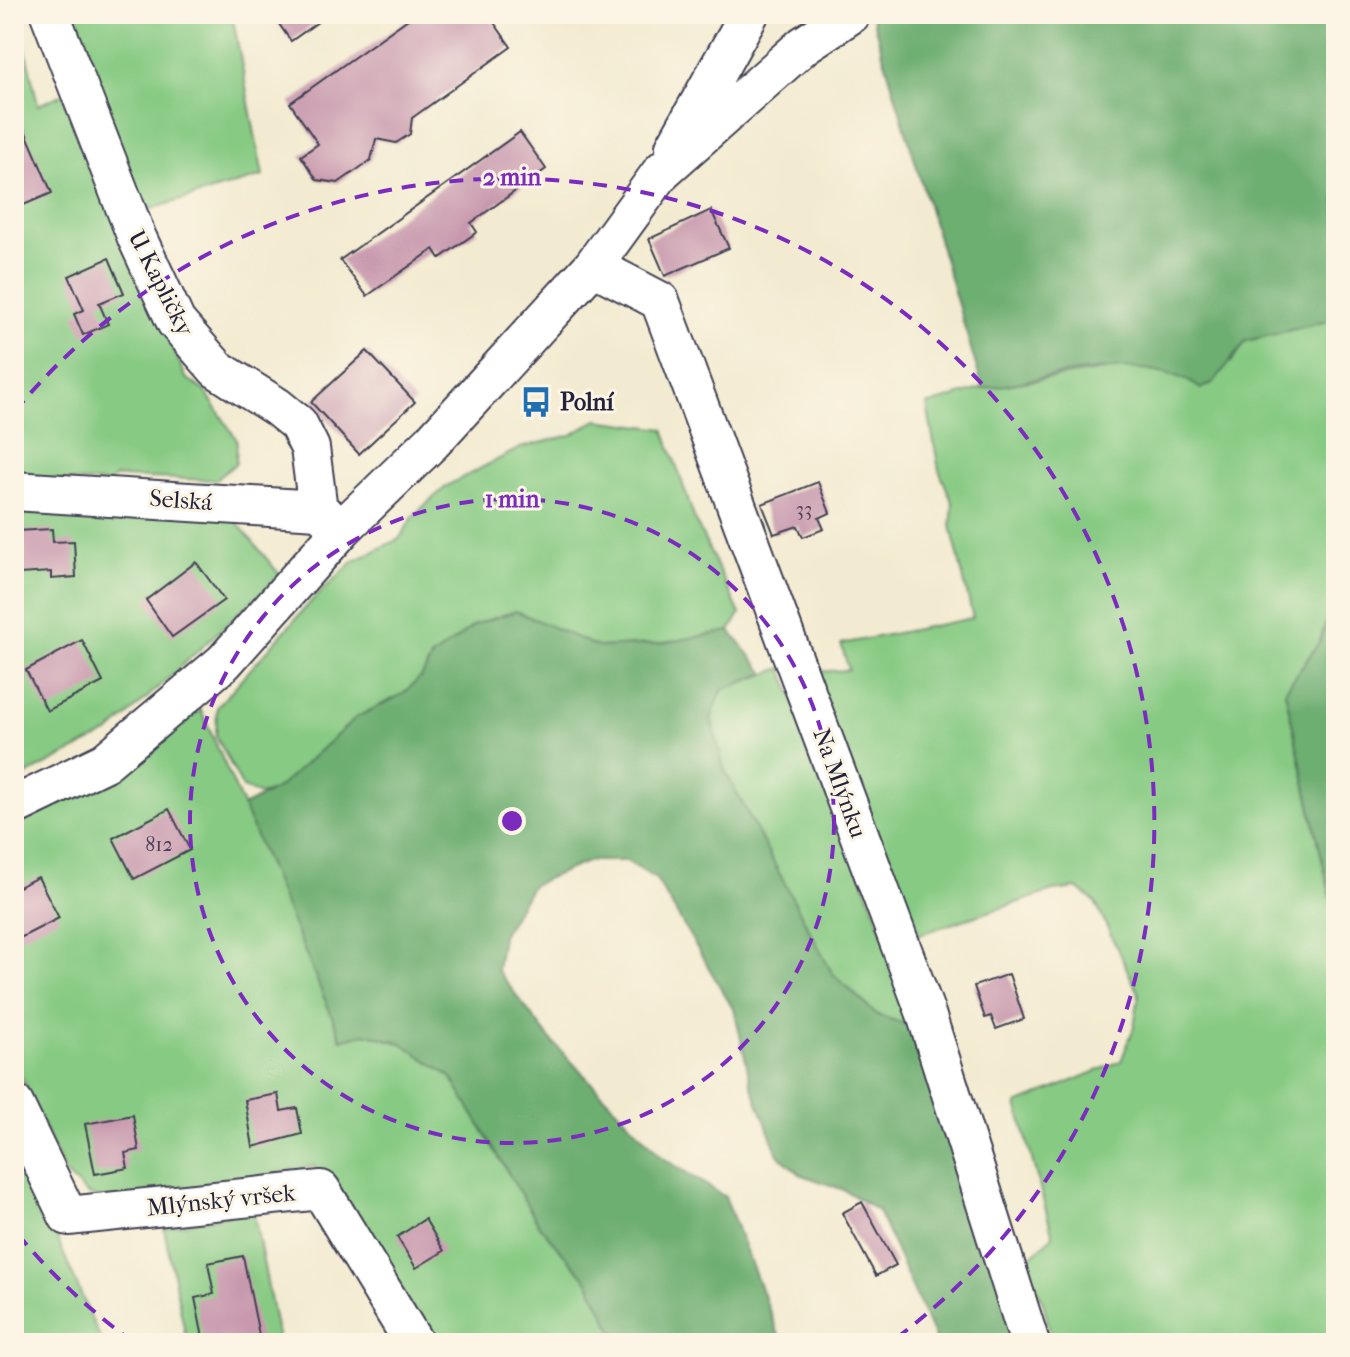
<svg xmlns="http://www.w3.org/2000/svg" width="1350" height="1357" font-family="'IM FELL French Canon',serif">
<style>
.green{fill:#87ca83;stroke:#54765f;stroke-width:2}
.forest{fill:#6dae71;stroke:#486856;stroke-width:2}
.building{fill:#c899ae}
.lines{fill:none;stroke-linecap:round;stroke-linejoin:round}
.minor-casing{stroke:#414052;stroke-width:42}
.minor{stroke:#fff;stroke-width:38}
.ring{fill:none;stroke:#7b2cbf;stroke-width:4;stroke-dasharray:14 10}
.labels{text-anchor:middle;stroke-width:6;stroke-linejoin:round;paint-order:stroke}
.number-label{font-size:20px;fill:#4c4058}
.street-label{font-size:24px;fill:#22223b;stroke:#fcf5e5}
.poi-label{font-size:24px;font-weight:bold;fill:#22223b;stroke:#fcf5e5;text-anchor:start}
.centre{fill:#7b2cbf;stroke:#fcf5e5;stroke-width:4}
.ring-label{font-size:24px;text-anchor:middle;font-weight:bold;fill:#7b2cbf;stroke:#fcf5e5;stroke-width:6;stroke-linejoin:round;paint-order:stroke}
</style>
<rect width="100%" height="100%" fill="#fcf5e5"/>
<filter id="ink" filterUnits="userSpaceOnUse"><feTurbulence type="fractalNoise" baseFrequency=".0125" numOctaves="2"/><feDisplacementMap in="SourceGraphic" scale="16" xChannelSelector="R" yChannelSelector="G"/><feConvolveMatrix kernelMatrix="1 2 1 2 8 2 1 2 1" color-interpolation-filters="sRGB"/></filter>
<filter id="wash" filterUnits="userSpaceOnUse"><feTurbulence type="fractalNoise" baseFrequency=".006" numOctaves="4" result="noise"/><feDisplacementMap in="SourceGraphic" scale="32" xChannelSelector="R" yChannelSelector="G"/><feGaussianBlur stdDeviation="1.8" result="paint"/><feColorMatrix in="noise" values="0 0 0 0 0 0 0 0 0 0 0 0 0 0 0 0 0 1.4 0 .05"/><feComposite in="paint" operator="in"/></filter>
<g filter="url(#wash)">
<rect width="100%" height="100%" fill="#f3ebd1"/>
<path class="green" d="M 14,14 L 18,14 L 38,105 L 63,94 L 186,378 L 205,391 L 237,440 L 236,463 L 216,480 L 115,477 L 109,483 L 14,478 Z
M 73,14 L 232,14 L 263,176 L 144,211 Z
M 1336,319 L 1336,590 L 1320,641 L 1285,691 L 1336,922 L 1336,1343 L 1053,1343 L 1043,1302 L 1025,1262 L 1053,1236 L 1017,1104 L 1121,1061 L 1134,1027 L 1139,994 L 1095,902 L 1077,888 L 1053,891 L 917,935 L 811,672 L 849,670 L 841,644 L 973,618 L 951,526 L 953,504 L 939,470 L 927,405 L 983,388 L 1126,367 L 1162,370 L 1186,378 L 1232,362 L 1246,341 Z
M 597,420 L 664,429 L 695,520 L 740,614 L 730,631 L 657,644 L 597,647 L 516,611 L 476,624 L 432,657 L 422,676 L 403,694 L 357,717 L 278,788 L 260,795 L 243,788 L 216,736 L 217,707 L 315,597 L 354,561 L 399,539 L 415,514 L 448,485 L 520,448 L 571,435 Z
M 14,503 L 228,511 L 280,575 L 110,732 L 14,781 Z
M 782,668 L 920,1029 L 877,1015 L 832,973 L 724,769 L 711,718 L 722,690 Z
M 201,710 L 314,968 L 341,1039 L 366,1033 L 403,1044 L 451,1077 L 541,1228 L 588,1281 L 619,1343 L 433,1343 L 334,1180 L 314,1166 L 129,1201 L 107,1200 L 87,1194 L 64,1172 L 14,1059 L 14,826 L 100,782 Z
M 14,1138 L 102,1343 L 14,1343 Z
M 253,1210 L 279,1343 L 187,1343 L 164,1228 Z"/>
<path class="forest" d="M 871,14 L 1336,14 L 1336,319 L 1246,341 L 1214,382 L 1201,389 C 1145,348 1047,379 983,389 Z
M 1336,590 L 1336,922 L 1285,691 L 1320,641 Z
M 516,611 L 598,647 L 657,644 L 730,631 L 765,673 L 722,690 L 711,718 L 724,769 L 832,973 L 877,1015 L 920,1029 L 1021,1343 L 934,1343 L 935,1338 L 878,1211 L 844,1190 L 800,1174 L 778,1155 L 751,1084 L 735,1012 L 656,879 L 626,861 L 589,861 L 532,885 L 502,935 L 497,970 L 550,1039 L 662,1157 L 725,1197 L 782,1343 L 619,1343 L 588,1281 L 541,1228 L 451,1077 L 403,1044 L 366,1033 L 342,1040 L 243,806 L 278,788 L 357,717 L 403,694 L 422,676 L 432,657 L 476,624 Z"/>
<g id="blocks">
<path class="building" d="M 272,14 L 329,14 L 291,41 Z
M 415,14 L 488,14 L 511,47 L 412,118 L 410,134 L 396,143 L 376,139 L 371,160 L 338,183 L 317,180 L 301,156 L 318,144 L 290,103 Z
M 14,105 L 52,193 L 14,209 Z
M 520,132 L 546,169 L 471,223 L 477,232 L 440,258 L 434,249 L 367,296 L 340,260 Z
M 711,210 L 729,248 L 665,276 L 649,239 Z
M 109,258 L 124,293 L 99,303 L 108,324 L 83,335 L 74,314 L 84,310 L 69,276 Z
M 367,351 L 415,402 L 359,454 L 311,402 Z
M 818,482 L 830,513 L 819,518 L 824,529 L 803,537 L 798,526 L 774,534 L 762,504 Z
M 52,529 L 53,542 L 74,541 L 76,577 L 51,579 L 51,572 L 19,574 L 16,531 Z
M 196,562 L 224,600 L 172,637 L 146,600 Z
M 82,640 L 103,682 L 47,711 L 26,670 Z
M 169,809 L 190,850 L 134,879 L 113,838 Z
M 38,877 L 59,918 L 14,941 L 14,889 Z
M 1009,974 L 1024,1019 L 996,1029 L 991,1016 L 985,1018 L 974,986 Z
M 278,1094 L 281,1111 L 297,1108 L 302,1134 L 253,1147 L 245,1100 Z
M 133,1115 L 139,1150 L 125,1153 L 128,1168 L 95,1174 L 85,1124 Z
M 862,1202 L 896,1265 L 876,1276 L 842,1213 Z
M 425,1219 L 444,1251 L 416,1268 L 397,1237 Z
M 243,1256 L 260,1340 L 204,1343 L 195,1298 L 214,1294 L 208,1263 Z"/>
</g>
</g>
<g filter="url(#ink)">
<use href="#blocks" fill-opacity="0" stroke="#414052" stroke-width="2"/>
<g class="lines">
<defs>
<path id="minor" d="M 50,14 L 137,238 L 176,322 L 217,369 L 277,407 L 298,424 L 310,448 L 318,510
M 675,147 L 749,14
M 593,266 L 660,301 L 925,1011 L 1030,1343
M 14,491 L 318,510 L 337,524
M 14,806 L 105,762 L 224,662 L 343,528 L 432,442 L 593,266 L 662,171 L 804,45 L 851,14
M 14,1104 L 68,1216 L 321,1190 L 414,1343"/>
</defs>
<use href="#minor" class="minor-casing"/>
<use href="#minor" class="minor"/>
</g>
</g>
<g class="ring">
<circle cx="512" cy="821" r="322"/>
<path d="M133 1342A644 644 0 0 1 15 1231M15 411A644 644 0 1 1 891 1342"/>
</g>
<defs>
<symbol id="bus-bare" viewBox="-9 -9 18 18"><path d="M-5-6H5V4H4V6H2V4H-2V6H-4V4H-5ZM-3.5-4V0h7V-4ZM-3.5 1.2v1.5H-2V1.2ZM2 1.2v1.5H3.5V1.2Z" fill="#1f6fb2" stroke="#fcf5e5" stroke-width="2.5" paint-order="stroke"/></symbol>
</defs>
<g fill-rule="evenodd">
<use href="#bus-bare" x="514" y="380" width="44" height="44"/>
</g>
<g class="labels">
<g class="number-label">
<text x="804" y="516">33</text>
<text x="159" y="851">812</text>
</g>
<g class="street-label">
<text transform="translate(161 283) rotate(63)" y="8">U Kapličky</text>
<text transform="translate(181 500) rotate(4)" y="8">Selská</text>
<text transform="translate(840 783) rotate(70)" y="8">Na Mlýnku</text>
<text transform="translate(221 1200) rotate(-6)" y="8">Mlýnský vršek</text>
</g>
<g class="poi-label">
<text x="560" y="410">Polní</text>
</g>
</g>
<circle cx="512" cy="821" r="12" class="centre"/>
<g class="ring-label">
<text x="512" y="185">2 min</text>
<text x="512" y="507">1 min</text>
</g>
<rect width="1350" height="1357" fill="none" stroke="#fcf5e5" stroke-width="48"/>
</svg>
